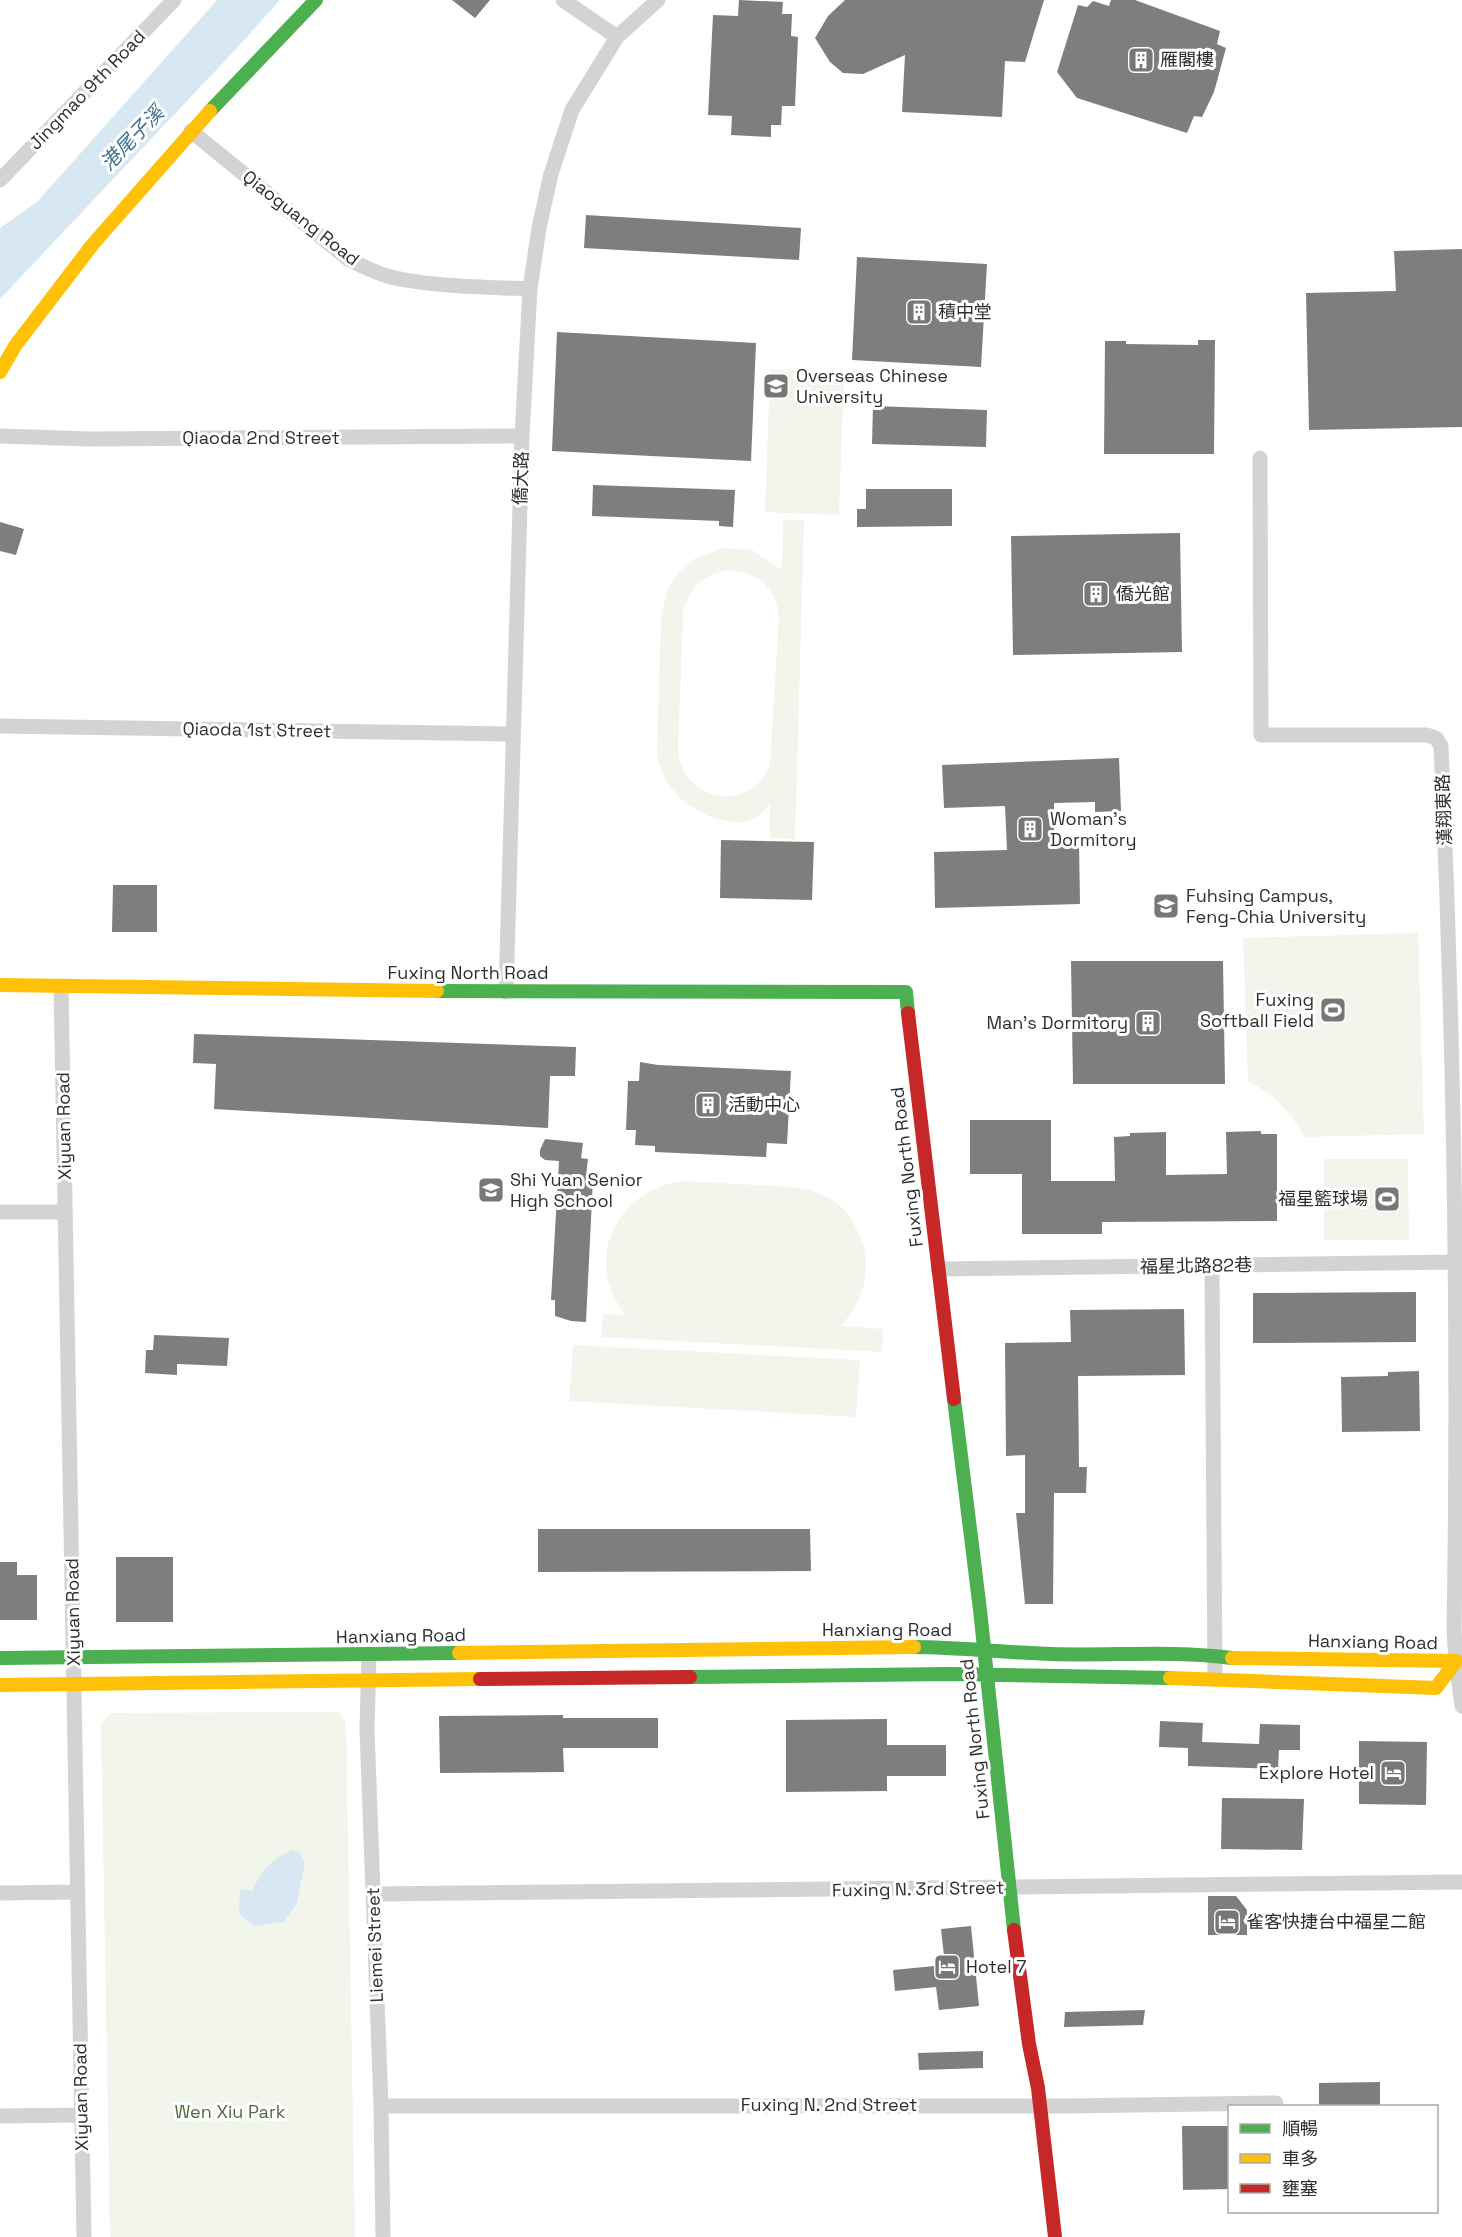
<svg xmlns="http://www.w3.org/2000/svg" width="1462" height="2237" font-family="'Space Grotesk','Noto Sans TC',sans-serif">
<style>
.green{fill:#f1f5ec;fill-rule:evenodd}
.water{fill:#d8e8f2}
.building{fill:#7e7e7e}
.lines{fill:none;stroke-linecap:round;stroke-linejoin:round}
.street{stroke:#d3d3d3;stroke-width:15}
.fast{stroke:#4caf50;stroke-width:14}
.slow{stroke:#ffc107;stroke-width:14}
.jam{stroke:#c62828;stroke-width:14}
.labels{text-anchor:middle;stroke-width:6;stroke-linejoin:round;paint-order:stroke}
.poi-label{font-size:18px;fill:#2e2e2e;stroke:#fff;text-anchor:start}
.street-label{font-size:18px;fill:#2e2e2e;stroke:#fff}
.park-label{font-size:18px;fill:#526a3c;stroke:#fff}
.water-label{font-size:20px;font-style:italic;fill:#3c7190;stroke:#fff}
</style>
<rect width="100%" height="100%" fill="#fff"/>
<path class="green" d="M 770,369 L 844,372 L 839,515 L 765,512 Z
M 783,520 L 804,520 L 795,839 L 770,838 L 770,804 C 764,810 757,819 748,821 C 737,824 725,821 715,818 C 685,809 663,786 657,755 L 661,617 L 668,588 L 675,577 L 694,559 L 723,548 L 752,550 L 782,570 ZM 727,570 C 756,570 777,588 779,617 L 770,764 C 751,816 682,801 678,750 L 683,613 C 689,587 701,576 727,570 Z
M 1418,933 L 1424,1134 L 1305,1137 C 1287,1109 1278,1097 1248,1081 L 1243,938 Z
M 1324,1159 L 1408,1159 L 1409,1240 L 1324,1240 Z
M 683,1181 C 708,1182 733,1184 757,1185 C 794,1187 835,1187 854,1224 C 859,1234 864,1243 865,1254 C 869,1283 859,1305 841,1326 L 883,1329 L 882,1352 L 601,1337 L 603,1314 L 626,1315 C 581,1261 617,1189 683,1181 Z
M 573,1345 L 860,1360 L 856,1417 L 569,1401 Z
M 339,1712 L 346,1723 L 355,2237 L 110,2237 L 101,1723 L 112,1713 Z"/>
<path class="water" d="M 217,0 L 280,0 L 236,49 L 0,299 L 0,228 L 37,202 Z
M 292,1850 L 300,1853 L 305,1862 L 297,1903 L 284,1922 L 255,1926 L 239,1914 L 240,1889 L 252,1891 C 263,1869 269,1861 292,1850 Z"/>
<path class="building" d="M 452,0 L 490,0 L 475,18 Z
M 739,0 L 783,2 L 782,14 L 792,14 L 791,36 L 798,37 L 795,106 L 782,106 L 781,125 L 771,125 L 771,137 L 731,135 L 732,116 L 708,115 L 713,15 L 738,16 Z
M 845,0 L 1044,0 L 1025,62 L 1005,61 L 1002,117 L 902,112 L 905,55 L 863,74 L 843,73 L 830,62 L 815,38 L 828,16 Z
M 1111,0 L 1135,0 L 1220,31 L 1217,44 L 1226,48 L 1214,92 L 1202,117 L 1194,116 L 1187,133 L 1077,98 L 1057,72 L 1078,5 L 1087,7 L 1093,1 L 1109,6 Z
M 586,215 L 801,228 L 799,260 L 584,248 Z
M 1462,249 L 1462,427 L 1309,430 L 1306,293 L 1396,291 L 1394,251 Z
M 857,257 L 987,264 L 981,367 L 852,360 Z
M 557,332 L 756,343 L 751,461 L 552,451 Z
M 1198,340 L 1215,340 L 1214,454 L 1104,454 L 1105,341 L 1126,341 L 1126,344 L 1198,345 Z
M 873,406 L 987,410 L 986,447 L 872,444 Z
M 593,485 L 735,490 L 733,527 L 719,526 L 719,521 L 592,516 Z
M 866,489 L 952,489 L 952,526 L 857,527 L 857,509 L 866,509 Z
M 0,522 L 24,529 L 16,555 L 0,551 Z
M 1180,533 L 1182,652 L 1013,655 L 1011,536 Z
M 1119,758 L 1121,811 L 1095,812 L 1095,802 L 1054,803 L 1054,844 L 1079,843 L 1080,904 L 935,908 L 934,852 L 1007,850 L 1005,806 L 944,808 L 942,765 Z
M 721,840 L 814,842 L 812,900 L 720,898 Z
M 113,885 L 157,885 L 157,932 L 112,932 Z
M 1071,961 L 1223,961 L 1225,1084 L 1073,1084 Z
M 194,1034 L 576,1047 L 575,1076 L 550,1076 L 548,1128 L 214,1109 L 216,1064 L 193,1063 Z
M 640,1062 L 658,1065 L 791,1071 L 787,1144 L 767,1143 L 766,1157 L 655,1152 L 655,1146 L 635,1145 L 636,1130 L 626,1130 L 628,1081 L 639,1081 Z
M 970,1120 L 1051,1120 L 1051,1181 L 1115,1181 L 1114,1137 L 1130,1136 L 1130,1133 L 1166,1132 L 1166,1175 L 1227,1174 L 1226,1132 L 1261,1131 L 1261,1134 L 1277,1134 L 1277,1221 L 1102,1222 L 1102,1234 L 1022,1234 L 1022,1174 L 970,1174 Z
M 545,1139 L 583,1143 L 581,1158 L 588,1159 L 586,1176 L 593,1178 L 586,1322 L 571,1321 L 555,1316 L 555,1300 L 551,1300 L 559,1161 L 545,1160 L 540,1156 L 540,1150 Z
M 1416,1292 L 1416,1342 L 1253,1343 L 1253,1293 Z
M 1184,1309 L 1185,1375 L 1078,1376 L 1079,1467 L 1087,1467 L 1086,1493 L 1054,1493 L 1053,1604 L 1025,1604 L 1016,1513 L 1025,1513 L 1025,1455 L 1006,1456 L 1005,1343 L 1071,1342 L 1070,1310 Z
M 154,1335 L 229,1338 L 227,1366 L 177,1364 L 177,1375 L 145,1373 L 146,1350 L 153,1350 Z
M 1419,1371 L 1420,1431 L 1342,1432 L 1341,1377 L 1388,1376 L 1388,1372 Z
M 538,1529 L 810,1529 L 811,1571 L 538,1572 Z
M 116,1557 L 173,1557 L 173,1622 L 116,1622 Z
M 0,1562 L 17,1562 L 17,1575 L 37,1575 L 37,1620 L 0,1620 Z
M 563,1715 L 563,1718 L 658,1718 L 658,1748 L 563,1748 L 564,1772 L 440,1773 L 439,1716 Z
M 887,1719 L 887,1745 L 946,1745 L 946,1776 L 887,1776 L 887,1791 L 786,1792 L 786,1720 Z
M 1160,1721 L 1203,1723 L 1202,1742 L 1259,1744 L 1260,1724 L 1300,1725 L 1300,1750 L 1279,1750 L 1278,1769 L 1188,1766 L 1188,1748 L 1159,1747 Z
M 1359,1741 L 1427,1742 L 1426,1805 L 1359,1804 Z
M 1222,1798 L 1304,1799 L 1302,1850 L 1221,1849 Z
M 1208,1896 L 1236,1896 L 1247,1910 L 1247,1935 L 1208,1935 Z
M 971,1926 L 979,2006 L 939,2010 L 936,1987 L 895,1991 L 893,1970 L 945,1965 L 941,1929 Z
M 1145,2010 L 1143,2025 L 1064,2027 L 1065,2012 Z
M 983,2051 L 983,2068 L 919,2070 L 918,2053 Z
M 1380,2082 L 1380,2106 L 1319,2106 L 1319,2083 Z
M 1182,2126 L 1230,2126 L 1230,2189 L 1183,2190 Z"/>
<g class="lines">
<path class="street" d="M 563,0 L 617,37
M 191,131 L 348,259 C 364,267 382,276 400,279 C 442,287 487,287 530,289
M 0,180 L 174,0
M 0,436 L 90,439 L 522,436
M 1260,458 L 1261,735 L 1427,735 L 1436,738 L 1441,746 C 1454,1041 1459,1335 1454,1630 L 1456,1661 L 1462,1706
M 0,726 L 513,734
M 61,986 L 84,2237
M 506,992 L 522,436 L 530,289 L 539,228 L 551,174 L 572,110 L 617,37 L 658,0
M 0,1212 L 65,1212
M 1212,1266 L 1215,1679
M 938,1269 L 1455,1262
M 369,1654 L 367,1730 L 381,2106 L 383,2237
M 0,1893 L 78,1892
M 373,1894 L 1462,1882
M 381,2106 L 1069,2106 L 1276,2103
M 0,2116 L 82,2115"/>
<path class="fast" d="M 210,111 L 316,0
M 437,991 L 906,992 L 908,1013
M 954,1399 L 980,1610 L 1014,1930
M 914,1647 C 960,1647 1006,1653 1052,1654 C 1112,1656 1172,1650 1232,1658
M 0,1658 L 459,1653
M 690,1677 L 949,1674 L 1170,1678"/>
<path class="slow" d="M 0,372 L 15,346 L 93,244 L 210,111
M 0,985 L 437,991
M 459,1653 L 914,1647
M 1232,1658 L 1456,1661
M 1170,1678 L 1436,1688 L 1456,1661
M 0,1685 L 480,1679"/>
<path class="jam" d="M 908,1013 L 954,1399
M 480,1679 L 690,1677
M 1014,1930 L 1029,2044 L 1038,2088 L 1055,2237"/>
</g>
<defs>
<symbol id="building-square" viewBox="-11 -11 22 22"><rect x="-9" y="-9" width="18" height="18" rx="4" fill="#777" stroke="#fff"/><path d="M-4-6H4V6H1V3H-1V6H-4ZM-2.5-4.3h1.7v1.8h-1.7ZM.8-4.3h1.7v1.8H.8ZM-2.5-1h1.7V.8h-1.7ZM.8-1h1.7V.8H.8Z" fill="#fff"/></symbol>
<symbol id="university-square" viewBox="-11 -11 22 22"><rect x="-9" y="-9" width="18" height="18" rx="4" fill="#777" stroke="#fff"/><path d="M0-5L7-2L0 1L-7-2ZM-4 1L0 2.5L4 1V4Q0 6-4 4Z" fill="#fff"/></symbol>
<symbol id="stadium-square" viewBox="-11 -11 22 22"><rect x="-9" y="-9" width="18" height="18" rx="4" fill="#777" stroke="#fff"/><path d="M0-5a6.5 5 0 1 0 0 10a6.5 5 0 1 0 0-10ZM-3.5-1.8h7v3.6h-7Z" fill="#fff"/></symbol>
<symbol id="school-square" viewBox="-11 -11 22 22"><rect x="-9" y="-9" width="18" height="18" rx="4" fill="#777" stroke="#fff"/><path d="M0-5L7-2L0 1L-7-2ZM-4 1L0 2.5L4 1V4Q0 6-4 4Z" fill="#fff"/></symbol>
<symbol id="hotel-square" viewBox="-11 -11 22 22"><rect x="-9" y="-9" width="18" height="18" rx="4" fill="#777" stroke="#fff"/><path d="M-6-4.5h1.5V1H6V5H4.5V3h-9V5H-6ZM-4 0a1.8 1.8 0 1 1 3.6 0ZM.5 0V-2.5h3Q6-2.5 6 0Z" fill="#fff"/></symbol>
</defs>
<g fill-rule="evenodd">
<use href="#building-square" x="1126" y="45" width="30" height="30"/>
<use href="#building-square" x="904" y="297" width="30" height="30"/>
<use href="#university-square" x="761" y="371" width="30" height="30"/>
<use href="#building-square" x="1081" y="579" width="30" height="30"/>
<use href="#building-square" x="1015" y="814" width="30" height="30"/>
<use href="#university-square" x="1151" y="891" width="30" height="30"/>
<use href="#stadium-square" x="1318" y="995" width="30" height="30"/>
<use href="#building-square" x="1133" y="1008" width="30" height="30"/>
<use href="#building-square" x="693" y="1090" width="30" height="30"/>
<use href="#school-square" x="476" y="1175" width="30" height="30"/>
<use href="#stadium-square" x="1372" y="1184" width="30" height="30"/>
<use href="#hotel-square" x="1378" y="1758" width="30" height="30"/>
<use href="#hotel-square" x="1212" y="1907" width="30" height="30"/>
<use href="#hotel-square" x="932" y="1952" width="30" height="30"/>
</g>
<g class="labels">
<g class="poi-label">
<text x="1160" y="66">雁閣樓</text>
<text x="938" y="318">積中堂</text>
<text x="796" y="382">Overseas Chinese<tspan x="796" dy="21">University</tspan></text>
<text x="1116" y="600">僑光館</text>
<text x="1050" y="825">Woman's<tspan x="1050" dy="21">Dormitory</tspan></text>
<text x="1186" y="902">Fuhsing Campus,<tspan x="1186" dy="21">Feng-Chia University</tspan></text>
<text x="1314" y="1006" text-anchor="end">Fuxing<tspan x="1314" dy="21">Softball Field</tspan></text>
<text x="1128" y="1029" text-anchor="end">Man's Dormitory</text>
<text x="728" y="1111">活動中心</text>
<text x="510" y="1186">Shi Yuan Senior<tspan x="510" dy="21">High School</tspan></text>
<text x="1368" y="1205" text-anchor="end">福星籃球場</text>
<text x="1374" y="1779" text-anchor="end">Explore Hotel</text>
<text x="1246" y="1928">雀客快捷台中福星二館</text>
<text x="966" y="1973">Hotel 7</text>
</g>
<g class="street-label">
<text transform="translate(87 90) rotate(-46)" y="6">Jingmao 9th Road</text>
<text transform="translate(301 218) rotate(38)" y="6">Qiaoguang Road</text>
<text x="261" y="444">Qiaoda 2nd Street</text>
<text transform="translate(521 478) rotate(-88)" y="6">僑大路</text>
<text transform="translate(257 730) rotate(1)" y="6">Qiaoda 1st Street</text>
<text transform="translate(1444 810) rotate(-92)" y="6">漢翔東路</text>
<text x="468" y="979">Fuxing North Road</text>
<text transform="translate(64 1126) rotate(-91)" y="6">Xiyuan Road</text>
<text transform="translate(907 1167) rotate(-97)" y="6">Fuxing North Road</text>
<text transform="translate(1196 1266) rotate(-1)" y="6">福星北路82巷</text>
<text transform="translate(73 1612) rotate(-91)" y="6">Xiyuan Road</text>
<text x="887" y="1636">Hanxiang Road</text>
<text transform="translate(401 1636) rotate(-1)" y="6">Hanxiang Road</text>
<text transform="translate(1373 1642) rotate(1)" y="6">Hanxiang Road</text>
<text transform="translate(975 1739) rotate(-96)" y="6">Fuxing North Road</text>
<text transform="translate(918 1889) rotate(-1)" y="6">Fuxing N. 3rd Street</text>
<text transform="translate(375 1945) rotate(-92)" y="6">Liemei Street</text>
<text transform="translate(81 2097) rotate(-91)" y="6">Xiyuan Road</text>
<text x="829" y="2111">Fuxing N. 2nd Street</text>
</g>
<g class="park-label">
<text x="230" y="2118">Wen Xiu Park</text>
</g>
<g class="water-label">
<text transform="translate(132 138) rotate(-46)" y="7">港尾子溪</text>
</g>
</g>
<rect x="1228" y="2105" width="210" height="108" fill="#ffffff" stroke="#ababab" stroke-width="1.5"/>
<rect x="1240" y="2124" width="30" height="9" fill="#4caf50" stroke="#ababab" stroke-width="1.5"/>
<text x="1282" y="2135" font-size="18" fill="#2e2e2e">順暢</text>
<rect x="1240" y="2154" width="30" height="9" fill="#ffc107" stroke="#ababab" stroke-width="1.5"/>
<text x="1282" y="2165" font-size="18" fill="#2e2e2e">車多</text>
<rect x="1240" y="2184" width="30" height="9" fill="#c62828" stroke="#ababab" stroke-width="1.5"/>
<text x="1282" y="2195" font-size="18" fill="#2e2e2e">壅塞</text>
</svg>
